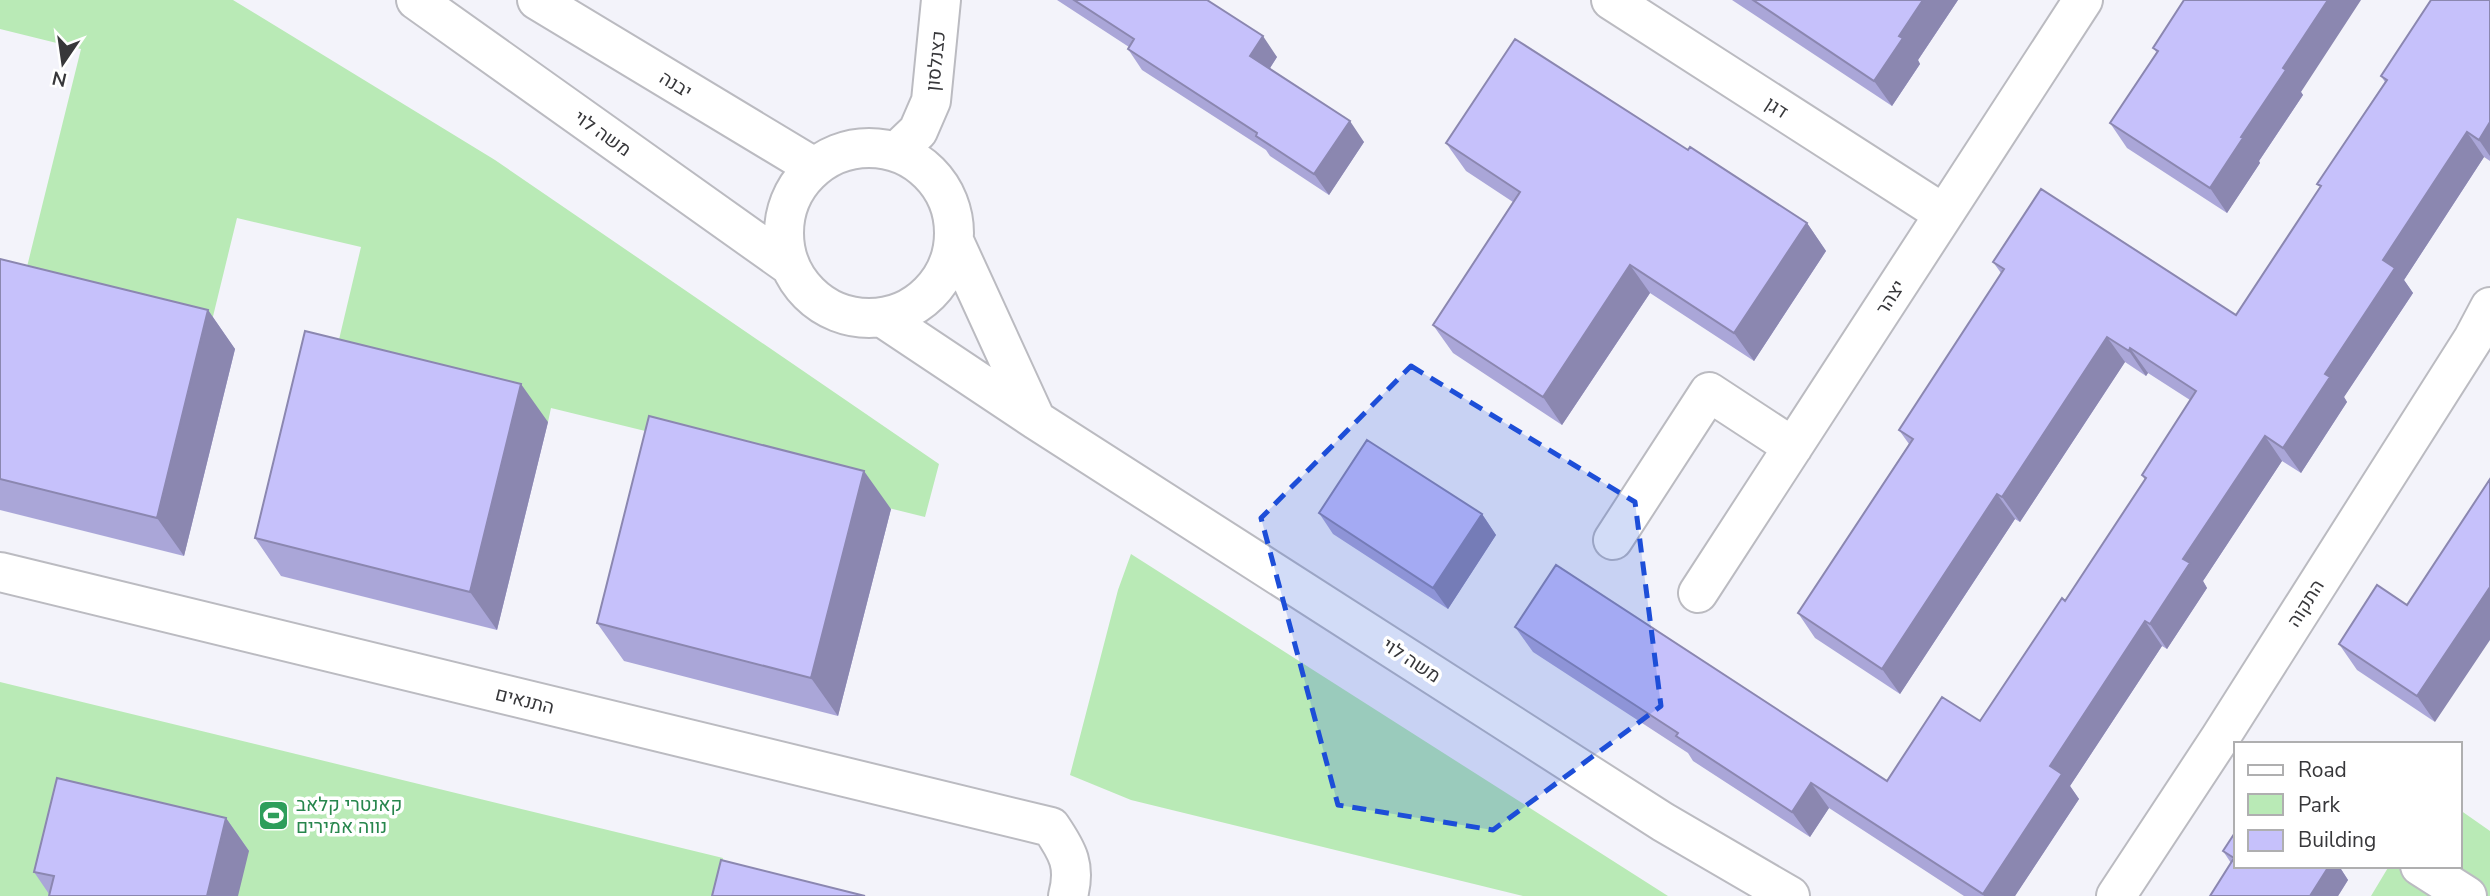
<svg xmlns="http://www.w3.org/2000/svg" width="2490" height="896" font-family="'Nunito Sans',Heebo,sans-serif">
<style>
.green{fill:#b9eab6}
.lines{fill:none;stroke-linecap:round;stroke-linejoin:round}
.minor-casing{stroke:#bbbbc1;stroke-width:42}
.minor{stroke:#fff;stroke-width:38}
.wall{fill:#aaa6d8}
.shaded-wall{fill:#8b87b0}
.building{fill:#c6c1fb;stroke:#8b87b0;stroke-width:2}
.marked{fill:#1d4ed8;fill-opacity:0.2;stroke:#1d4ed8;stroke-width:5;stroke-dasharray:14 9;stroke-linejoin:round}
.labels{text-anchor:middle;stroke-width:7;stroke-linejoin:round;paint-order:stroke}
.street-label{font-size:19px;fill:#37373a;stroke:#fff}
.leisure-label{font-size:19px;fill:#27864d;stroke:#fff;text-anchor:start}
</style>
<rect width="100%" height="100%" fill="#f3f3fa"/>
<path class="green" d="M 0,0 L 233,0 L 495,160 L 939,464 L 925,517 L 675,455 L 678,439 L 551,408 L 548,422 L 332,369 L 361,247 L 237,218 L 207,341 L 20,295 L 81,49 L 0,29 Z
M 1131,554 L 1668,896 L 1523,896 L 1131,800 L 1070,775 L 1118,590 Z
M 0,682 L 723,858 L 714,896 L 0,896 Z
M 2460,810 L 2490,831 L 2490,896 L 2371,896 L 2389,866 L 2460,866 Z"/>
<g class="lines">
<defs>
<path id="minor" d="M 416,0 L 790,266
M 537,0 L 814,167
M 1611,0 L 1944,214
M784 233a85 85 0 1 1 170 0a85 85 0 1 1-170 0Z
M 896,152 L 918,131 L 931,101 L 941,0
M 954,241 L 1036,420
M 883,318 L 1036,420 L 1663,822 L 1790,896
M 1613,540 L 1709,392 L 1793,447
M 0,572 L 1051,827 C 1068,852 1076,866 1068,896
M 1698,593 L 2083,0
M 2420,866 L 2467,896
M 2116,896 L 2220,738 L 2473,339 L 2490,307"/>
</defs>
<use href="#minor" class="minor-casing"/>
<use href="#minor" class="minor"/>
</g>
<path class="wall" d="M 1057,0 L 1207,0 L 1277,57 L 1270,68 L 1364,142 L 1329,195 L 1270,156 L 1266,150 L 1142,70 L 1128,49 L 1129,47 Z
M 1732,0 L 1958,0 L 1918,60 L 1920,64 L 1892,106 Z
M 2490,0 L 2490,161 L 2484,157 L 2404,280 L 2413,293 L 2344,397 L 2347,402 L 2301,473 L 2282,461 L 2203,581 L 2207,588 L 2167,649 L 2162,646 L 2070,786 L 2079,799 L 2015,896 L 1964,896 L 1829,808 L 1810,837 L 1693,761 L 1688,753 L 1533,652 L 1515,627 L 1887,781 L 1980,721 L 2065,601 L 2145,480 L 2142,475 L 2190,400 L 2148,373 L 2146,376 L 2125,362 L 2020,522 L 2015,519 L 1900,694 L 1815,638 L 1798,613 L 1909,444 L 1899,430 L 2001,273 L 1993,262 L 2236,315 L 2320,187 L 2317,184 L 2385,82 L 2381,76 Z
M 2153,48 L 2301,92 L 2303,95 L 2259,161 L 2260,163 L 2227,213 L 2127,148 L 2110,123 L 2157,53 Z
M 1446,143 L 1688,150 L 1807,223 L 1826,251 L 1754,361 L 1650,293 L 1562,425 L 1453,353 L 1433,325 L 1513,202 L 1466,171 Z
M 0,259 L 208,310 L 235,349 L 184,556 L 0,510 Z
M 548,422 L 497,630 L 281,576 L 255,538 Z
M 891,509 L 838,716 L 624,661 L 597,623 Z
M 1319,513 L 1482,514 L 1496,535 L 1448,609 L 1333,534 Z
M 2407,605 L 2435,722 L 2357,670 L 2339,644 Z
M 226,818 L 249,851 L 49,894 L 34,872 Z
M 2236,831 L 2236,866 L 2339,866 L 2348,880 L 2338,896 L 2210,896 L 2231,863 L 2223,851 Z"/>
<path class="shaded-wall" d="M 1923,0 L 1958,0 L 1918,60 L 1920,64 L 1892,106 L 1874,81 L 1899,36 Z
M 2328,0 L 2361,0 L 2301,92 L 2303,95 L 2259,161 L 2260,163 L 2227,213 L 2210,188 L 2283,68 Z
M 1263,36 L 1277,57 L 1265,76 L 1250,56 Z
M 1350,121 L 1364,142 L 1329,195 L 1314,174 Z
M 2490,122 L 2490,156 L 2479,140 Z
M 2467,132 L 2484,157 L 2404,280 L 2413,293 L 2344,397 L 2347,402 L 2301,473 L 2283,448 L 2325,374 L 2383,260 Z
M 1807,223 L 1826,251 L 1754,361 L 1734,333 Z
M 1630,265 L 1650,293 L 1562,425 L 1543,397 Z
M 208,310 L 235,349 L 184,556 L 157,518 Z
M 2107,337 L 2125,362 L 2020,522 L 2002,497 Z
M 2130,348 L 2148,373 L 2146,376 L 2129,351 Z
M 521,384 L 548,422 L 497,630 L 470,592 Z
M 2265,436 L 2282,461 L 2203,581 L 2207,588 L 2167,649 L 2150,624 L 2183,559 Z
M 864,471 L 891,509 L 838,716 L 811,678 Z
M 1997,494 L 2015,519 L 1900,694 L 1882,669 Z
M 1482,514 L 1496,535 L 1448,609 L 1433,588 Z
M 2490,587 L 2490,640 L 2435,722 L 2417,696 Z
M 2145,621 L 2162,646 L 2070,786 L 2079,799 L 2015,896 L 1984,896 L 1983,894 L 2050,766 Z
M 1811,783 L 1829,808 L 1810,837 L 1792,812 Z
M 226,818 L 249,851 L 238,896 L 207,896 Z
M 2329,866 L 2339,866 L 2348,880 L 2338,896 L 2310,896 Z"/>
<path class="building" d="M 1074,0 L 1207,0 L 1263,36 L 1250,56 L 1350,121 L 1314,174 L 1256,136 L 1257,133 L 1128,49 L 1134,39 Z
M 1753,0 L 1923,0 L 1899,36 L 1903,38 L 1874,81 Z
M 2184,0 L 2328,0 L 2283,68 L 2286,70 L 2241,137 L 2243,138 L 2210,188 L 2110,123 L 2158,51 L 2153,48 Z
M 2431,0 L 2490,0 L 2490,122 L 2479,140 L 2467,132 L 2383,260 L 2395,268 L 2325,374 L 2330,377 L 2283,448 L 2265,436 L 2183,559 L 2190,563 L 2150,624 L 2145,621 L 2050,766 L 2062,774 L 1983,894 L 1811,783 L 1792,812 L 1676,736 L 1678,733 L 1515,627 L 1556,565 L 1887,781 L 1942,697 L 1980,721 L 2062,598 L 2065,601 L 2146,478 L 2142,475 L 2196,391 L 2130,348 L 2129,351 L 2107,337 L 2002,497 L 1997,494 L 1882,669 L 1798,613 L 1913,439 L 1899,430 L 2004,269 L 1993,262 L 2041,189 L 2236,315 L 2321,186 L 2317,184 L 2387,80 L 2381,76 Z
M 1515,39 L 1688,150 L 1690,147 L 1807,223 L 1734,333 L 1630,265 L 1543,397 L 1433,325 L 1520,192 L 1446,143 Z
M 0,259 L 208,310 L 157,518 L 0,479 Z
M 305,331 L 521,384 L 470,592 L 255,538 Z
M 649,416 L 864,471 L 811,678 L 597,623 Z
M 1367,440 L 1482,514 L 1433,588 L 1319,513 Z
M 2490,479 L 2490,587 L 2417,696 L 2339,644 L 2377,585 L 2407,605 Z
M 57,778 L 226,818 L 207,896 L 49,896 L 54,876 L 34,872 Z
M 2236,831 L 2236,866 L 2329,866 L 2310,896 L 2210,896 L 2234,858 L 2223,851 Z
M 721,860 L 865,896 L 712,896 Z"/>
<path class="marked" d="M 1411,366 L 1635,502 L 1661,706 L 1493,830 L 1338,805 L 1261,518 Z"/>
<defs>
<symbol id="stadium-square" viewBox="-11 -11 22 22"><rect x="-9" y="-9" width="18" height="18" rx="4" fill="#2e9e5b" stroke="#fff"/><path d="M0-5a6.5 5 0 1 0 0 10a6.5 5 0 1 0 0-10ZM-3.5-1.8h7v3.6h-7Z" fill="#fff"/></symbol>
</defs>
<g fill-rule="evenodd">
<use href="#stadium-square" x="256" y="798" width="35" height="35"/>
</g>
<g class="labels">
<g class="street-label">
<text transform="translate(935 61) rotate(-84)" y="7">כצנלסון</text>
<text transform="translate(676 84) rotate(31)" y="7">יבנה</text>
<text transform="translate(1777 107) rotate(33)" y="7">דגן</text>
<text transform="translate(603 133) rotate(35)" y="7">משה לוי</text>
<text transform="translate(1890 297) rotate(-57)" y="7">יצהר</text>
<text transform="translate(2305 603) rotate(-58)" y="7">התקוה</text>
<text transform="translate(1412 660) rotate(33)" y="7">משה לוי</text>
<text transform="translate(525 700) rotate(14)" y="7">התנאים</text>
</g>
<g class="leisure-label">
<text x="296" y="811">קאנטרי קלאב<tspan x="296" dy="22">נווה אמירים</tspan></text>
</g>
</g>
<rect x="2234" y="742" width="228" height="126" fill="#ffffff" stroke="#afafb0" stroke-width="2"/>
<rect x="2248" y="765" width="35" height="10" fill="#ffffff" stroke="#afafb0" stroke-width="2"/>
<text x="2298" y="777" font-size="21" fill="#37373a">Road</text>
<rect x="2248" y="794" width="35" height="21" fill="#b9eab6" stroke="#afafb0" stroke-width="2"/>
<text x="2298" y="812" font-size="21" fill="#37373a">Park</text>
<rect x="2248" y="830" width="35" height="21" fill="#c6c1fb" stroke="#afafb0" stroke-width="2"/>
<text x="2298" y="847" font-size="21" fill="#37373a">Building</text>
<g transform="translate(63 63) rotate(193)" stroke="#ffffff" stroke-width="5" paint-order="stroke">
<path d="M0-5L12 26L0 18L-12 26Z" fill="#37373a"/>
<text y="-10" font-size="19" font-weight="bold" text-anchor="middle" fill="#37373a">N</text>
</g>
</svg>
